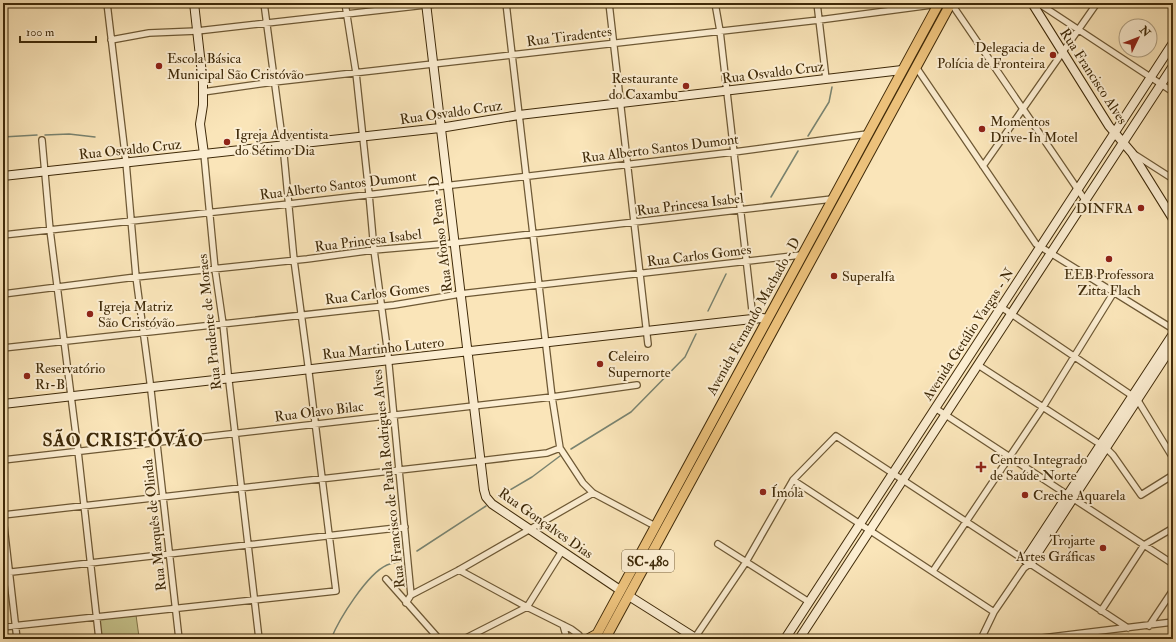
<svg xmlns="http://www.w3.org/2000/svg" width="1176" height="642" font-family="'IM FELL Double Pica',serif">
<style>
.green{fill:#c5c28b;stroke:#82764a}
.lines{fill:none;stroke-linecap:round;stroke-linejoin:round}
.stream{stroke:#798370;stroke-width:1.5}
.street-casing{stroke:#6e5935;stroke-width:8}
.secondary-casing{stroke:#3f2a09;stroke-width:10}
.primary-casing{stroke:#3f2a09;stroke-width:11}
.street{stroke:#fceed2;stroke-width:5.5}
.secondary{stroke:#fceed2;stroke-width:8}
.primary{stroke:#edc27c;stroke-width:9}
.poi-dot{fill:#8f2418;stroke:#fceed2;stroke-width:1.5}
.labels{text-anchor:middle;stroke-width:4;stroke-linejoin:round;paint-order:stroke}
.shield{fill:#fceed2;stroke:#786545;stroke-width:1}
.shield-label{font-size:13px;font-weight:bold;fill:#3f2a09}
.street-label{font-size:14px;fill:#3f2a09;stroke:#fceed2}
.poi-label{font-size:14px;fill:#3f2a09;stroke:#fceed2;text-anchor:start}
.district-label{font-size:18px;font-weight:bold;letter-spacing:1px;fill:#3f2a09;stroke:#fceed2}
</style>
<rect width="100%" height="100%" fill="#fae5b9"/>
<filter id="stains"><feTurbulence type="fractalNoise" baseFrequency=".005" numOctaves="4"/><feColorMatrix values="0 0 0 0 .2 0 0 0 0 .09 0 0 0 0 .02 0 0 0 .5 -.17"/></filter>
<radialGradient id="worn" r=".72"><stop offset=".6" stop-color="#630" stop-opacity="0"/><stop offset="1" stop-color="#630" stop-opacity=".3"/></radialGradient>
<path class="green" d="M 136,615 L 139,637 L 148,636 L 148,639 L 101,639 L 98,619 Z"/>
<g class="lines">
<path class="stream" d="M 45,135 L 69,134 L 95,137
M 808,136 L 829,102 L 832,87
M 3,137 L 37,135
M 771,197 L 798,151
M 708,311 L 726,274
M 571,449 L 631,412 L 685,357 L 696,334
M 498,497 L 532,477 L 560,456
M 417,551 L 486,506
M 331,639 C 339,619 367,574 387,565 C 392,563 397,562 402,561"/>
<defs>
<path id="street" d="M 107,3 L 126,162 L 136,277 L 150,382 L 179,639
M 345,3 L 356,73 L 369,194 L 374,250 L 388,355 L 411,595
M 506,3 L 552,397 L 560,448 L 583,483 L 593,493 L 655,526
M 609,3 L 648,344
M 715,3 L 720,31 L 753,319
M 817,3 L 826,79
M 951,3 L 1085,200
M 1038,3 L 1173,92
M 1169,3 L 1173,6
M 111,40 L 149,33 L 197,31 L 443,3
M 916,67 L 1036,244 L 1173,329
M 203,92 L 274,82 L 819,20 L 939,4
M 42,140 L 50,230 L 78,451 L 99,639
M 204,154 L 215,269 L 223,324 L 228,373 L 259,639
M 1134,154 L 1173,179
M 983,166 L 1097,3
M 3,235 L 289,204 L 734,152 L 867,134
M 3,294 L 136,277 L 307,259 L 374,250 L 454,243 L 832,199
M 1001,307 L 1137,399 L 1173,458
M 3,348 L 394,305 L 460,294 L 801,255
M 978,365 L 1106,448 L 1113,455 L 1141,495 L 1173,475
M 935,408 L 1173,564
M 3,460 L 552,397 L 637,385
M 793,480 L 994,612
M 3,515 L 479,461 L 547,453 L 560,448
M 3,517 L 17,639
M 718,544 L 809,602
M 459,570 L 527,607 L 571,629 L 579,635 L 580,639
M 933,571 L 1043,407 L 1114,292
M 3,573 L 405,527
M 386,579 L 439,639
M 406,603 L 411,595 L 459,570 L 593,493
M 1101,611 L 1144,545 L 1173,528
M 563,625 L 567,639
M 1149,626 L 1173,590
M 3,627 L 336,591 L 308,365 L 294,260 L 283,145 L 264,3
M 464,639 L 527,607 L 562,551
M 694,639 L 746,562 L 793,480 L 836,436 L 1128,628
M 981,639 L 994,612 L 1024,568 L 1031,563
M 1034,639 L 1173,622"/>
<path id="secondary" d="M 194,3 L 203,83 L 203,105 L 200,124 L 204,154
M 426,3 L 484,490 L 486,497 L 492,504 L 620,590
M 1032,3 L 1109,126 L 1132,153 L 1173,219
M 3,176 L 440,128 L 519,115 L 902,70
M 3,404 L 743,320 L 762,318 L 767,319
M 1025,560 L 1173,334
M 1031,563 L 1173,345
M 629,596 L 697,639
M 785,639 L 1173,43
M 799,639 L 1173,66"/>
<path id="primary" d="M 588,639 L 597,634 L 939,3
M 605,639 L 951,3"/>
</defs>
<use href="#street" class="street-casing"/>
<use href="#secondary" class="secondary-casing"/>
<use href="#primary" class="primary-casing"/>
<use href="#street" class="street"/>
<use href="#secondary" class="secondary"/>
<use href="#primary" class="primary"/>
</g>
<g class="poi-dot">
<circle cx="1053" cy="55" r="4"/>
<circle cx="159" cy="66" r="4"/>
<circle cx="686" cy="86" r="4"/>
<circle cx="982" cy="129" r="4"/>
<circle cx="227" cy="142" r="4"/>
<circle cx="1141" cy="208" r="4"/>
<circle cx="1109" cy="259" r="4"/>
<circle cx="834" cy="276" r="4"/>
<circle cx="90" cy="314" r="4"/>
<circle cx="600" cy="364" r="4"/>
<circle cx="27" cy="376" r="4"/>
<path d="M979 461h4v4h4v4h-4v4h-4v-4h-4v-4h4z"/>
<circle cx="763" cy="492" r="4"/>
<circle cx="1025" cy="495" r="4"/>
<circle cx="1103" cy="548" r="4"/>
</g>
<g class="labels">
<rect class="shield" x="622" y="550" width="52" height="22" rx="3"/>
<g class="shield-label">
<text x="648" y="566">SC-480</text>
</g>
<g class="street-label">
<text transform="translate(569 36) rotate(-7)" y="5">Rua Tiradentes</text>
<text transform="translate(773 72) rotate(-7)" y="5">Rua Osvaldo Cruz</text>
<text transform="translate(1094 76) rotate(57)" y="5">Rua Francisco Alves</text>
<text transform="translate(451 112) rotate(-8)" y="5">Rua Osvaldo Cruz</text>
<text transform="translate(660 148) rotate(-7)" y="5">Rua Alberto Santos Dumont</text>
<text transform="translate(130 149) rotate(-6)" y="5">Rua Osvaldo Cruz</text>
<text transform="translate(338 185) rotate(-7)" y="5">Rua Alberto Santos Dumont</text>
<text transform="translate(690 204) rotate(-7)" y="5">Rua Princesa Isabel</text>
<text transform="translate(440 234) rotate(-97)" y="5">Rua Afonso Pena - D</text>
<text transform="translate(368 240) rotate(-7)" y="5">Rua Princesa Isabel</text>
<text transform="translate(699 255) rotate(-7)" y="5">Rua Carlos Gomes</text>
<text transform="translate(377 293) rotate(-7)" y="5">Rua Carlos Gomes</text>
<text transform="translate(753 316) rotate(-61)" y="5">Avenida Fernando Machado - D</text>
<text transform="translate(209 322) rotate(-96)" y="5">Rua Prudente de Moraes</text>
<text transform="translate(968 334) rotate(-57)" y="5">Avenida Getúlio Vargas - N</text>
<text transform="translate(383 348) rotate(-6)" y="5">Rua Martinho Lutero</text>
<text transform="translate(319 411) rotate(-7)" y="5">Rua Olavo Bilac</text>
<text transform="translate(388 479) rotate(-96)" y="5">Rua Francisco de Paula Rodrigues Alves</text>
<text transform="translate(546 523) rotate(35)" y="5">Rua Gonçalves Dias</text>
<text transform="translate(154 525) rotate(-96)" y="5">Rua Marquês de Olinda</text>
</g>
<g class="poi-label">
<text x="1045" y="52" text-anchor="end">Delegacia de<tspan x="1045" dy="16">Polícia de Fronteira</tspan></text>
<text x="167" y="63">Escola Básica<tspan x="167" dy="16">Municipal São Cristóvão</tspan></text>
<text x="678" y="83" text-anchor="end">Restaurante<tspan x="678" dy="16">do Caxambu</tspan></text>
<text x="990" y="126">Momentos<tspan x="990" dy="16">Drive-In Motel</tspan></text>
<text x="235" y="139">Igreja Adventista<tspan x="235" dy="16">do Sétimo Dia</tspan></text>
<text x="1133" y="213" text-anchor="end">DINFRA</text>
<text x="1109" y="279" text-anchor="middle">EEB Professora<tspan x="1109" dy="16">Zitta Flach</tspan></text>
<text x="842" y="281">Superalfa</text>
<text x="98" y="311">Igreja Matriz<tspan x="98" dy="16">São Cristóvão</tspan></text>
<text x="608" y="361">Celeiro<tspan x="608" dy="16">Supernorte</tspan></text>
<text x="35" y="373">Reservatório<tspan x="35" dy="16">R1-B</tspan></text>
<text x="990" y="464">Centro Integrado<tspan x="990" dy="16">de Saúde Norte</tspan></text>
<text x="771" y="497">Ímola</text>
<text x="1033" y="500">Creche Aquarela</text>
<text x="1095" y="545" text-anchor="end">Trojarte<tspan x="1095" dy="16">Artes Gráficas</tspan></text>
</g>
<g class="district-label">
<text x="123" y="446">SÃO CRISTÓVÃO</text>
</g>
</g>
<rect width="1176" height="642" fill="none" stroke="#fae5b9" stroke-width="16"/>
<rect x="4" y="4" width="1168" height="634" fill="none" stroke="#3f2a09" stroke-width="2"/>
<rect x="8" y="8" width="1160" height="626" fill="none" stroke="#3f2a09"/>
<g transform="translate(1138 38) rotate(47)"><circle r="19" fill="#fceed2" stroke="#b0a082"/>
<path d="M0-3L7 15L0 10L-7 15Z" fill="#8f2418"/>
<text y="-6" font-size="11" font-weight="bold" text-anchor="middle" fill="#3f2a09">N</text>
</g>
<path d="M20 36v6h76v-6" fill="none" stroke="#3f2a09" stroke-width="2"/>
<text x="26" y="36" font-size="12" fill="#3f2a09" stroke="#fceed2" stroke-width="3" paint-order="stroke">100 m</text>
<rect width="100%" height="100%" filter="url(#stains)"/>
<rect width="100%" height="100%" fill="url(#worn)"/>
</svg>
